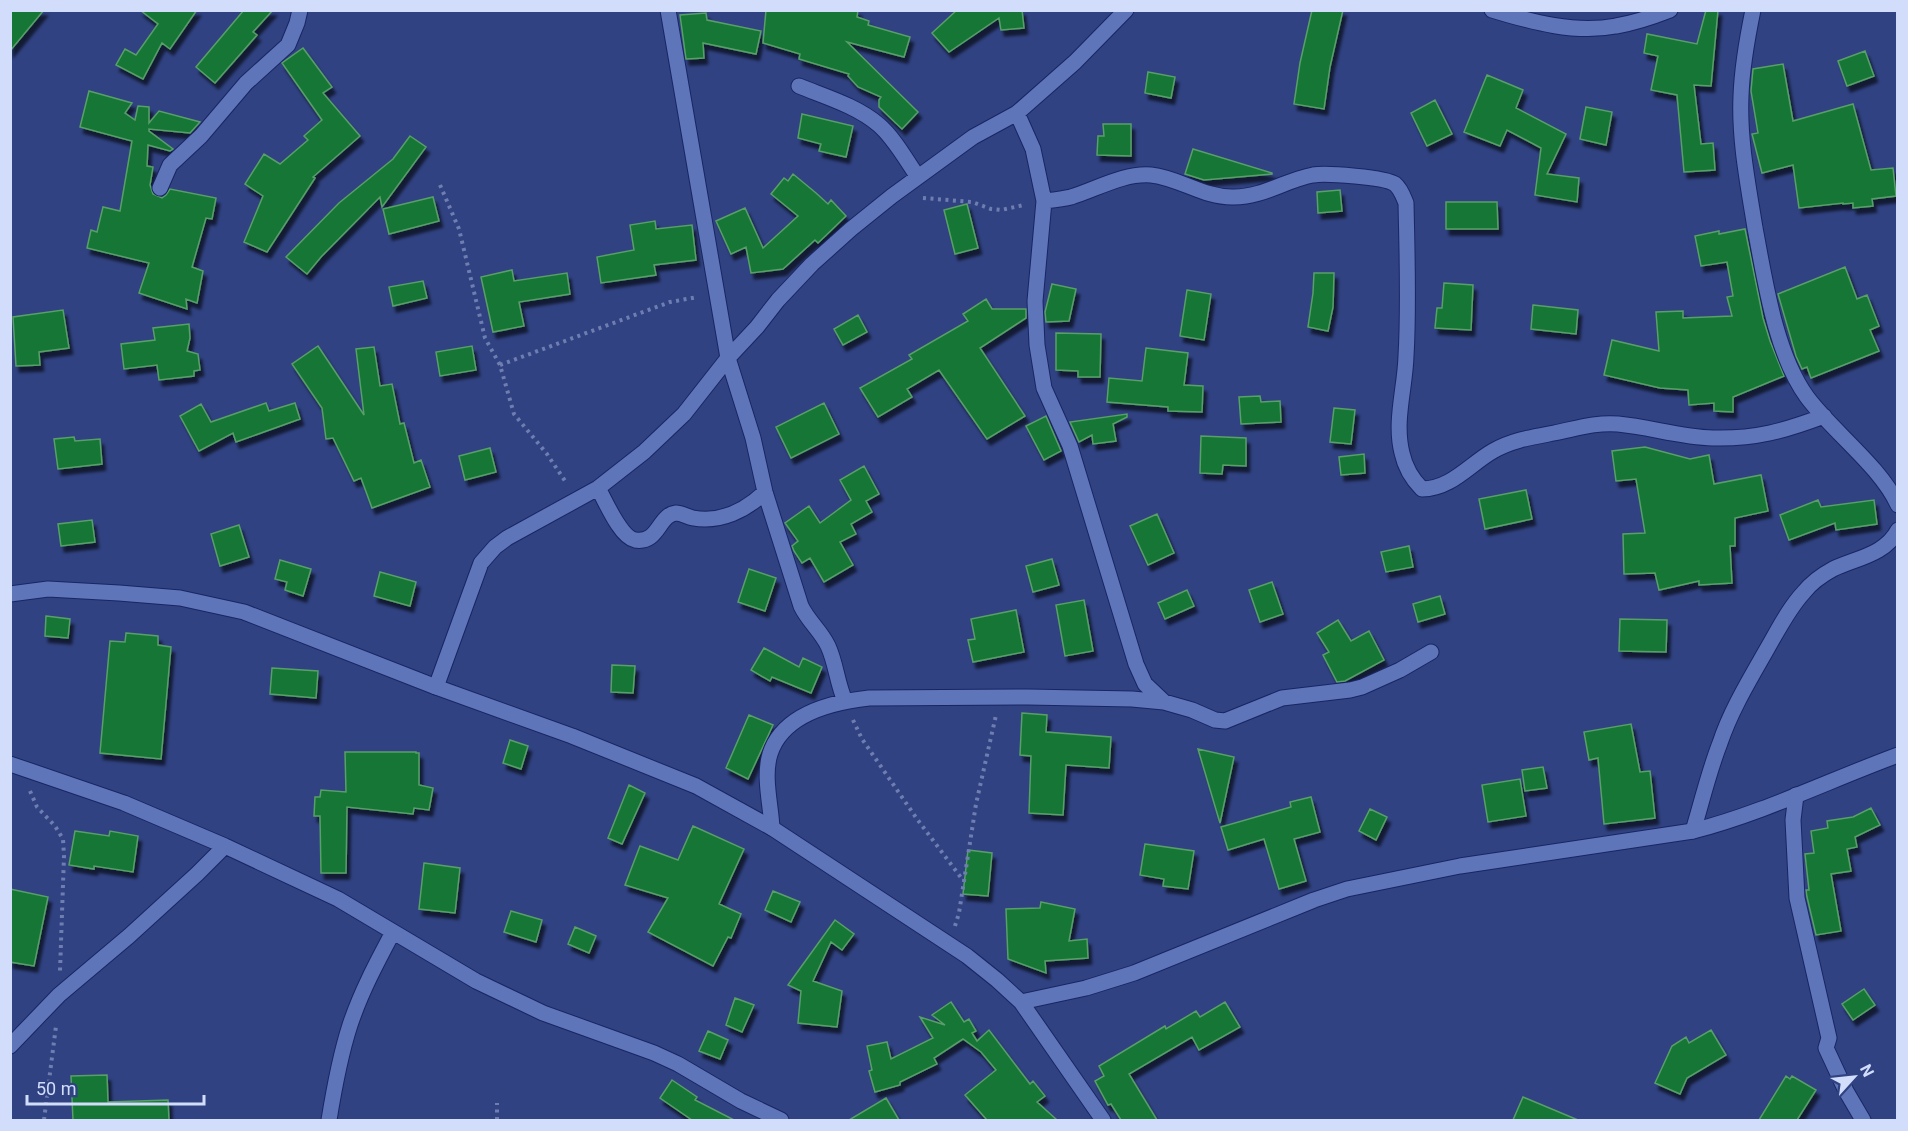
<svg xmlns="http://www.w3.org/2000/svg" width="1908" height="1131" font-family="Roboto,sans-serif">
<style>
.building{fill:#147636;stroke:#599f68;stroke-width:1.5;filter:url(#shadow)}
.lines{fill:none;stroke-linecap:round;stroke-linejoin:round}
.minor-casing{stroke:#192663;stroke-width:17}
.tertiary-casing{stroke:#192663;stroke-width:17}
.path{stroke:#6f7eb1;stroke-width:4;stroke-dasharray:3 4.5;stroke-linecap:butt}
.minor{stroke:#5f75b9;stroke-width:15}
.tertiary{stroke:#5f75b9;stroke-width:15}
</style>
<defs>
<filter id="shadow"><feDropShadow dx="3.5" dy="6" stdDeviation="1.5" flood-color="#0009"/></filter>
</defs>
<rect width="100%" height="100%" fill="#304282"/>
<path class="building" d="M 10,10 L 44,10 L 10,51 Z
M 140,10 L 197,10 L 170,49 L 162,43 L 143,79 L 116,65 L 125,49 L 136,55 L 158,24 Z
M 244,10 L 273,10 L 253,32 L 257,35 L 215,83 L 196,67 Z
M 766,10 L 858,10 L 857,17 L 869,21 L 868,25 L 910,37 L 904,57 L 847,42 L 918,112 L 902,129 L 879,107 L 879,100 L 881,97 L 858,87 L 848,76 L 849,74 L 799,59 L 800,54 L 763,43 Z
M 957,10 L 1022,10 L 1024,28 L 1001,30 L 999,18 L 949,52 L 932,33 Z
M 1312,10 L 1343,10 L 1330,67 L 1324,109 L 1294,104 L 1300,63 Z
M 1706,10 L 1718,10 L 1711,86 L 1694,85 L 1701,144 L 1713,143 L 1715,170 L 1684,172 L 1677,95 L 1651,90 L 1658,56 L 1644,53 L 1647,34 L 1697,44 Z
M 706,13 L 707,20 L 761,31 L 756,54 L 703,43 L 704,58 L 686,59 L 680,15 Z
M 303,48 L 332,87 L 323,93 L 360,136 L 313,177 L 315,178 L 267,252 L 244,242 L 263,196 L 245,184 L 264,154 L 280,164 L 308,140 L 304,136 L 322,120 L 282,63 Z
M 1865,51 L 1874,76 L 1847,86 L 1838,61 Z
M 1783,64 L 1793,121 L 1853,104 L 1871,170 L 1893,168 L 1896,196 L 1872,199 L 1873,206 L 1853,208 L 1853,203 L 1843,204 L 1843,203 L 1799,208 L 1793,165 L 1762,173 L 1752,134 L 1758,133 L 1751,91 L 1753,69 Z
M 1148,72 L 1175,77 L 1171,98 L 1145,93 Z
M 1487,75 L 1523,90 L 1516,108 L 1566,134 L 1547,174 L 1579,178 L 1577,202 L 1535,195 L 1541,148 L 1507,130 L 1500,146 L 1464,132 Z
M 89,91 L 132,103 L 125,113 L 135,120 L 138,106 L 149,107 L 149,123 L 159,111 L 200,122 L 190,133 L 149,129 L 149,131 L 173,149 L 170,151 L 148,145 L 147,166 L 153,167 L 150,185 L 153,194 L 162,198 L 166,195 L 170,189 L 216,198 L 212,219 L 206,218 L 192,267 L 203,271 L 197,303 L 186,299 L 187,309 L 139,293 L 149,263 L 87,248 L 91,230 L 97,232 L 103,207 L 120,211 L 132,141 L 80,127 Z
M 1435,100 L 1452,134 L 1427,146 L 1411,113 Z
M 1586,107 L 1612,112 L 1606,145 L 1580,139 Z
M 802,114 L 853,126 L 846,157 L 819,151 L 821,144 L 798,138 Z
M 1103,124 L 1131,124 L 1131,156 L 1097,155 L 1098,136 L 1104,136 Z
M 410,136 L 426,147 L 382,207 L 380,197 L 321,257 L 307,274 L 286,257 L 339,203 L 393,159 Z
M 1193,149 L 1272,173 L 1272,174 L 1204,180 L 1185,174 Z
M 793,174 L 816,193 L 828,204 L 831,200 L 846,216 L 818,243 L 815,240 L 783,269 L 751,273 L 746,247 L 731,254 L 716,221 L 745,208 L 763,248 L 798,216 L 771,194 L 784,178 L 788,181 Z
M 1340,190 L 1342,211 L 1318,213 L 1317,192 Z
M 433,197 L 439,221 L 389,234 L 383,209 Z
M 1446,202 L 1497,202 L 1498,229 L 1446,229 Z
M 967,204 L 978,248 L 955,254 L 944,210 Z
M 655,221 L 656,229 L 692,225 L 696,260 L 654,265 L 656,275 L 601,283 L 597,257 L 634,250 L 630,225 Z
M 1745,229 L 1763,318 L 1770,341 L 1784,376 L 1733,397 L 1733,412 L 1714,411 L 1714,403 L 1689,405 L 1688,390 L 1660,388 L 1604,375 L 1612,340 L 1659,351 L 1656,312 L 1683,311 L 1683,318 L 1732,316 L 1727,297 L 1733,296 L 1727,262 L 1701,266 L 1695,236 L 1719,231 L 1719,234 Z
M 1845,267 L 1857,299 L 1867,295 L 1879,326 L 1870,330 L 1879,351 L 1811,378 L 1807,367 L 1802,369 L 1796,356 L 1778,294 Z
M 512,270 L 514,281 L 567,273 L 570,294 L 519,302 L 524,326 L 493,332 L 481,277 Z
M 1314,273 L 1334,273 L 1333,307 L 1328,331 L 1308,327 L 1313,293 Z
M 423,281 L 427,298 L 393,306 L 389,287 Z
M 1444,283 L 1473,285 L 1471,330 L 1435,328 L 1437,308 L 1442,308 Z
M 1052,284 L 1076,289 L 1069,321 L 1046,322 L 1045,312 Z
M 1187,290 L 1211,294 L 1204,340 L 1180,336 Z
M 986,299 L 992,309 L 1026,309 L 1026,318 L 980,348 L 1025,416 L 987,439 L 939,370 L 907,389 L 912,397 L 878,417 L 860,388 L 912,359 L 909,355 L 968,321 L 963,314 Z
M 1533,305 L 1578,310 L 1576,334 L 1531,329 Z
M 63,310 L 69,348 L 39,352 L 40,365 L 16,366 L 13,317 Z
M 858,315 L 867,332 L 843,345 L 834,329 Z
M 189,324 L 190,338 L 187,351 L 198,354 L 200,370 L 194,371 L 194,376 L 159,380 L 157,365 L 124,369 L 121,344 L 155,340 L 153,328 Z
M 1056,333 L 1101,334 L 1100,377 L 1078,377 L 1078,371 L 1056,370 Z
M 318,346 L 364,415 L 356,349 L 374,347 L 380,386 L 392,384 L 400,424 L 404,423 L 414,463 L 421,460 L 430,487 L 372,508 L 361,478 L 354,481 L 333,438 L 326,439 L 322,408 L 292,364 Z
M 472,346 L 476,370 L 440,376 L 436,352 Z
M 1146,348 L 1188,353 L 1184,385 L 1203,386 L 1202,412 L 1168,411 L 1168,407 L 1107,402 L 1109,378 L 1142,381 Z
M 1260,396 L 1261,402 L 1280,401 L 1281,422 L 1241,424 L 1239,397 Z
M 266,403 L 269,411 L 295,403 L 300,419 L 236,442 L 233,433 L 199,451 L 180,416 L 201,404 L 211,422 Z
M 824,403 L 839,434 L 791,458 L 776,427 Z
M 1334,408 L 1355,410 L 1351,444 L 1330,442 Z
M 1127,414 L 1127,417 L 1113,424 L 1116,441 L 1093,444 L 1092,435 L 1079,442 L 1070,422 Z
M 1046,416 L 1061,451 L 1044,460 L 1026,426 Z
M 1201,436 L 1246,438 L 1246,466 L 1223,465 L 1222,474 L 1200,473 Z
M 74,437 L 75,441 L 100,439 L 102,464 L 58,469 L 54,439 Z
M 1645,447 L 1690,459 L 1709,455 L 1714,484 L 1761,475 L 1768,511 L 1735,518 L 1735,546 L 1730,546 L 1732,583 L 1699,585 L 1699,581 L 1659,590 L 1655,573 L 1624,574 L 1623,534 L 1645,533 L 1636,479 L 1616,481 L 1612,451 Z
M 490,448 L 496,472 L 465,480 L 459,456 Z
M 1364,454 L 1365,473 L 1341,475 L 1339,457 Z
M 864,466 L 879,494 L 866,501 L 872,512 L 851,524 L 856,534 L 840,542 L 853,565 L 824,582 L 810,558 L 802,563 L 794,551 L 792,546 L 798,541 L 785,523 L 809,506 L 820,523 L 851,500 L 840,480 Z
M 1526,490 L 1532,519 L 1485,529 L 1479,499 Z
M 1818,500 L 1821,507 L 1874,500 L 1877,524 L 1836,530 L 1835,523 L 1789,540 L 1780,515 Z
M 1157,514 L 1174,553 L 1148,565 L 1130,526 Z
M 92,520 L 95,542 L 61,546 L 58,524 Z
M 239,525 L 249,557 L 220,566 L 211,534 Z
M 1409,546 L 1413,567 L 1386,572 L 1381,552 Z
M 1052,559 L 1059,585 L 1033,592 L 1026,566 Z
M 280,560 L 311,569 L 303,596 L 285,590 L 287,582 L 275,579 Z
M 749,569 L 776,578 L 765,611 L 738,602 Z
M 380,572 L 416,582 L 410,606 L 374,596 Z
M 1272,582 L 1283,614 L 1260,622 L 1249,590 Z
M 1187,590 L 1194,606 L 1165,619 L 1158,603 Z
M 1440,596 L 1445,614 L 1418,622 L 1413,604 Z
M 1084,600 L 1093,651 L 1065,656 L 1056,605 Z
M 1016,610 L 1024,652 L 973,662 L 968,640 L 975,639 L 971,619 Z
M 46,616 L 70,619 L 68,638 L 45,636 Z
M 1620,619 L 1667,620 L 1666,652 L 1619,651 Z
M 1338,620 L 1351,641 L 1369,631 L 1384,660 L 1345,681 L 1337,682 L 1323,655 L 1329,652 L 1317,633 Z
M 126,633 L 158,636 L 158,645 L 171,647 L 161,759 L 100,753 L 110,641 L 125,642 Z
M 764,648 L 799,667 L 803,658 L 822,667 L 811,693 L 772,677 L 770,681 L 751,670 Z
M 612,665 L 635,666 L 633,693 L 611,692 Z
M 272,668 L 318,671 L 316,698 L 270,694 Z
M 1022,713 L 1047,715 L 1046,732 L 1111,737 L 1109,768 L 1066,765 L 1063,815 L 1029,813 L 1031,756 L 1020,755 Z
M 749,715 L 773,725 L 748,779 L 726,768 Z
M 1631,724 L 1640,772 L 1650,771 L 1655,818 L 1604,824 L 1598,758 L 1589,760 L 1584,732 Z
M 510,740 L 528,746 L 521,769 L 503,763 Z
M 1198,749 L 1234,757 L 1220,823 Z
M 345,752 L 416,752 L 416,753 L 419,753 L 419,785 L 433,788 L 429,810 L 414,808 L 413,814 L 347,807 L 346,873 L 321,873 L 320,816 L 314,816 L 315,797 L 320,797 L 321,790 L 346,792 Z
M 1543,767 L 1547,788 L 1525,791 L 1522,770 Z
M 1520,779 L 1526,816 L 1488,822 L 1482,785 Z
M 629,785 L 645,793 L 622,844 L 608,838 Z
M 1311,797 L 1320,832 L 1294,839 L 1306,881 L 1279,889 L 1264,839 L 1228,850 L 1221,827 L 1291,807 L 1290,802 Z
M 1871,808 L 1880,825 L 1855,837 L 1857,847 L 1847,849 L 1851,871 L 1831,874 L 1841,931 L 1816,935 L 1807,897 L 1806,890 L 1809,890 L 1805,854 L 1814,853 L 1811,831 L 1828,828 L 1827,821 L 1853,817 Z
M 1370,809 L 1387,817 L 1376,840 L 1359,831 Z
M 693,826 L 744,849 L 719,904 L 741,914 L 731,938 L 728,937 L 713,966 L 648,932 L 668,898 L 625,885 L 640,846 L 678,860 Z
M 75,831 L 109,836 L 110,831 L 138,836 L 133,872 L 94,866 L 94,869 L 69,865 Z
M 1145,844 L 1194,851 L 1188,889 L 1163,886 L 1164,879 L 1140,875 Z
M 968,850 L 992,853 L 988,896 L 963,894 Z
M 424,863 L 460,868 L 455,913 L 419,909 Z
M 10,889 L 48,897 L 34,966 L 10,962 Z
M 773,891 L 800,902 L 791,922 L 765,910 Z
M 1041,902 L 1075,909 L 1069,941 L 1087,939 L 1088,958 L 1045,961 L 1046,973 L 1008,959 L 1006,909 L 1040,908 Z
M 511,911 L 542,920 L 536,942 L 504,932 Z
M 835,920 L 854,934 L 842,950 L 831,942 L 813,981 L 842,991 L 837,1027 L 798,1023 L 801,991 L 788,985 Z
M 575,927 L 596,936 L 589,953 L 568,944 Z
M 1864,989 L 1875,1005 L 1853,1020 L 1842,1004 Z
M 735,998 L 754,1005 L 742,1032 L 726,1025 Z
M 951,1002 L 964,1022 L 969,1019 L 976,1031 L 972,1033 L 977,1041 L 989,1030 L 1030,1084 L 1033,1081 L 1045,1096 L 1037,1102 L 1057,1120 L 987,1120 L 965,1095 L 996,1070 L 981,1052 L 963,1039 L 934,1058 L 937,1064 L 900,1082 L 900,1085 L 875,1092 L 869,1071 L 872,1070 L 867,1046 L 887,1042 L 891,1059 L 933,1038 L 920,1017 L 945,1025 L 932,1015 Z
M 1225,1002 L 1240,1027 L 1199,1050 L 1192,1037 L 1129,1074 L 1157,1120 L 1121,1120 L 1111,1104 L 1108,1105 L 1095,1081 L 1104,1076 L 1099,1066 L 1165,1026 L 1166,1029 L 1196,1011 L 1200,1017 Z
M 1711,1030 L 1726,1055 L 1687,1078 L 1680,1094 L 1655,1083 L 1672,1046 L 1686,1037 L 1689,1043 Z
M 708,1031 L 728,1040 L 720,1059 L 699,1051 Z
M 107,1075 L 108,1102 L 168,1100 L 169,1120 L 73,1120 L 71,1076 Z
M 1786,1076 L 1790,1079 L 1792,1076 L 1816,1090 L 1797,1120 L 1759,1120 Z
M 672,1080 L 697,1097 L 695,1100 L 734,1120 L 692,1120 L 660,1098 Z
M 1523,1097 L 1578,1120 L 1513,1120 Z
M 886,1098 L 899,1120 L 849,1120 Z"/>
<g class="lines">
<defs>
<path id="minor" d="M 668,10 L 728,358 L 753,438 L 765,492 L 801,606 C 808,621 821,631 828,646 C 836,663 837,683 845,701
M 1492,10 C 1531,22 1576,34 1616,26 C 1634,23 1652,17 1670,10
M 1753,10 C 1747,39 1742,67 1741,96 C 1739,140 1748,184 1755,228 C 1765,280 1775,353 1807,397 C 1833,432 1880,466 1898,505
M 799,86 C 826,97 857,106 879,125 C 895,139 906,160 918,177
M 1017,113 L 1033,149 L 1044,201 L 1035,301 L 1037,345 L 1044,388 L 1070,446 L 1136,664 L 1145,684 L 1164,702
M 160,188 L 170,165 L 201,136 L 246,83 L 288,45 L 297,23 L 300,10
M 1044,201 C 1053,200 1063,199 1071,197 C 1097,189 1123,173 1151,175 C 1180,178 1204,198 1234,197 C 1263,197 1286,180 1313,175 C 1326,173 1385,177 1395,184 C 1401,189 1403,196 1406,203 C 1407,254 1409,306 1406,356 C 1405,389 1394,421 1402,453 C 1405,467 1412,479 1422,489 C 1451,489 1470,464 1493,451 C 1512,440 1533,437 1554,433 C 1575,429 1596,422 1618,424 C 1650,427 1680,437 1713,438 C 1756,439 1784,431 1824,416
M 598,488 C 605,500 620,537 635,540 C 659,544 658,515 676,513 C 681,513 688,517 693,518 C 721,523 746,510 765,492
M 436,687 L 481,563 L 495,547 L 507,538 L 598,488 L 644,452 L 684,414 L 728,358 L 757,327 L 778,300 L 812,264 L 851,229 L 892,196 L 973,137 L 1017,113 L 1075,62 L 1126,10
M 10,764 L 124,803 L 225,846 L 338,899 L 476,981 L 543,1013 L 654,1053 L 678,1064 L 741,1101 L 781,1120
M 1796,795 L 1793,820 L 1797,898 L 1829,1038 L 1826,1048 L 1846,1091 L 1863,1120
M 772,828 C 771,805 763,777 770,754 C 783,713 833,702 869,698 L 1028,697 L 1132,699 L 1164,702 L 1192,710 L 1215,720 L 1225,721 L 1282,698 L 1350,690 L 1362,687 L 1400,670 L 1431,652
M 1693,831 C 1702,801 1709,771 1720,743 C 1731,710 1750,679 1767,649 C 1778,630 1789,608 1804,592 C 1812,582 1822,575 1833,569 C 1856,558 1885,555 1898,530
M 10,1046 L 59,995 L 129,936 L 197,874 L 225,846
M 329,1120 C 334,1089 340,1056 350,1025 C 361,992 377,962 393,932"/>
<path id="tertiary" d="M 10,594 L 48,589 L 119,593 L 180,598 L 244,612 L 436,687 L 572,736 L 696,786 L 772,828 L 967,956 L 997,980 L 1021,1002 L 1103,1120
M 1021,1002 L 1086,988 L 1134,973 L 1314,900 L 1347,889 L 1460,866 L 1693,831 C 1763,813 1830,780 1898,755"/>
</defs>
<use href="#minor" class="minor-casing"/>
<use href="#tertiary" class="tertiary-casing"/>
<path class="path" d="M 440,185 L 459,229 L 485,338 L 500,365 L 514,414 L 547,454 L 567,484
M 923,198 L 972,202 L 991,209 L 1001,210 L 1024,205
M 500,365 L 670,302 L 698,297
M 853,720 L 862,739 L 917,819 L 962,879
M 30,791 L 37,807 L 55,826 L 63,839 L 64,856 L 60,971
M 955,926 L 959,913 L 976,804 L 996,715
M 44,1120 L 56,1026
M 497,1120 L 497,1103"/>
<use href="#minor" class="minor"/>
<use href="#tertiary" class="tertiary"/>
</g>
<rect width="1908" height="1131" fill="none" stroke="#d1ddfb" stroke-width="24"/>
<g transform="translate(1854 1077) rotate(63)" stroke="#304282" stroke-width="4.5" paint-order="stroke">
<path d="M0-4.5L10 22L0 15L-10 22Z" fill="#d1ddfb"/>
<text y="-9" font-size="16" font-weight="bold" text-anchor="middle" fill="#d1ddfb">N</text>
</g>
<path d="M27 1095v9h177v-9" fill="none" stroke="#d1ddfb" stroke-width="3"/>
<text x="36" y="1095" font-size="18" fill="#d1ddfb" stroke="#304282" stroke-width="4.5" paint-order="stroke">50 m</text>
</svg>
